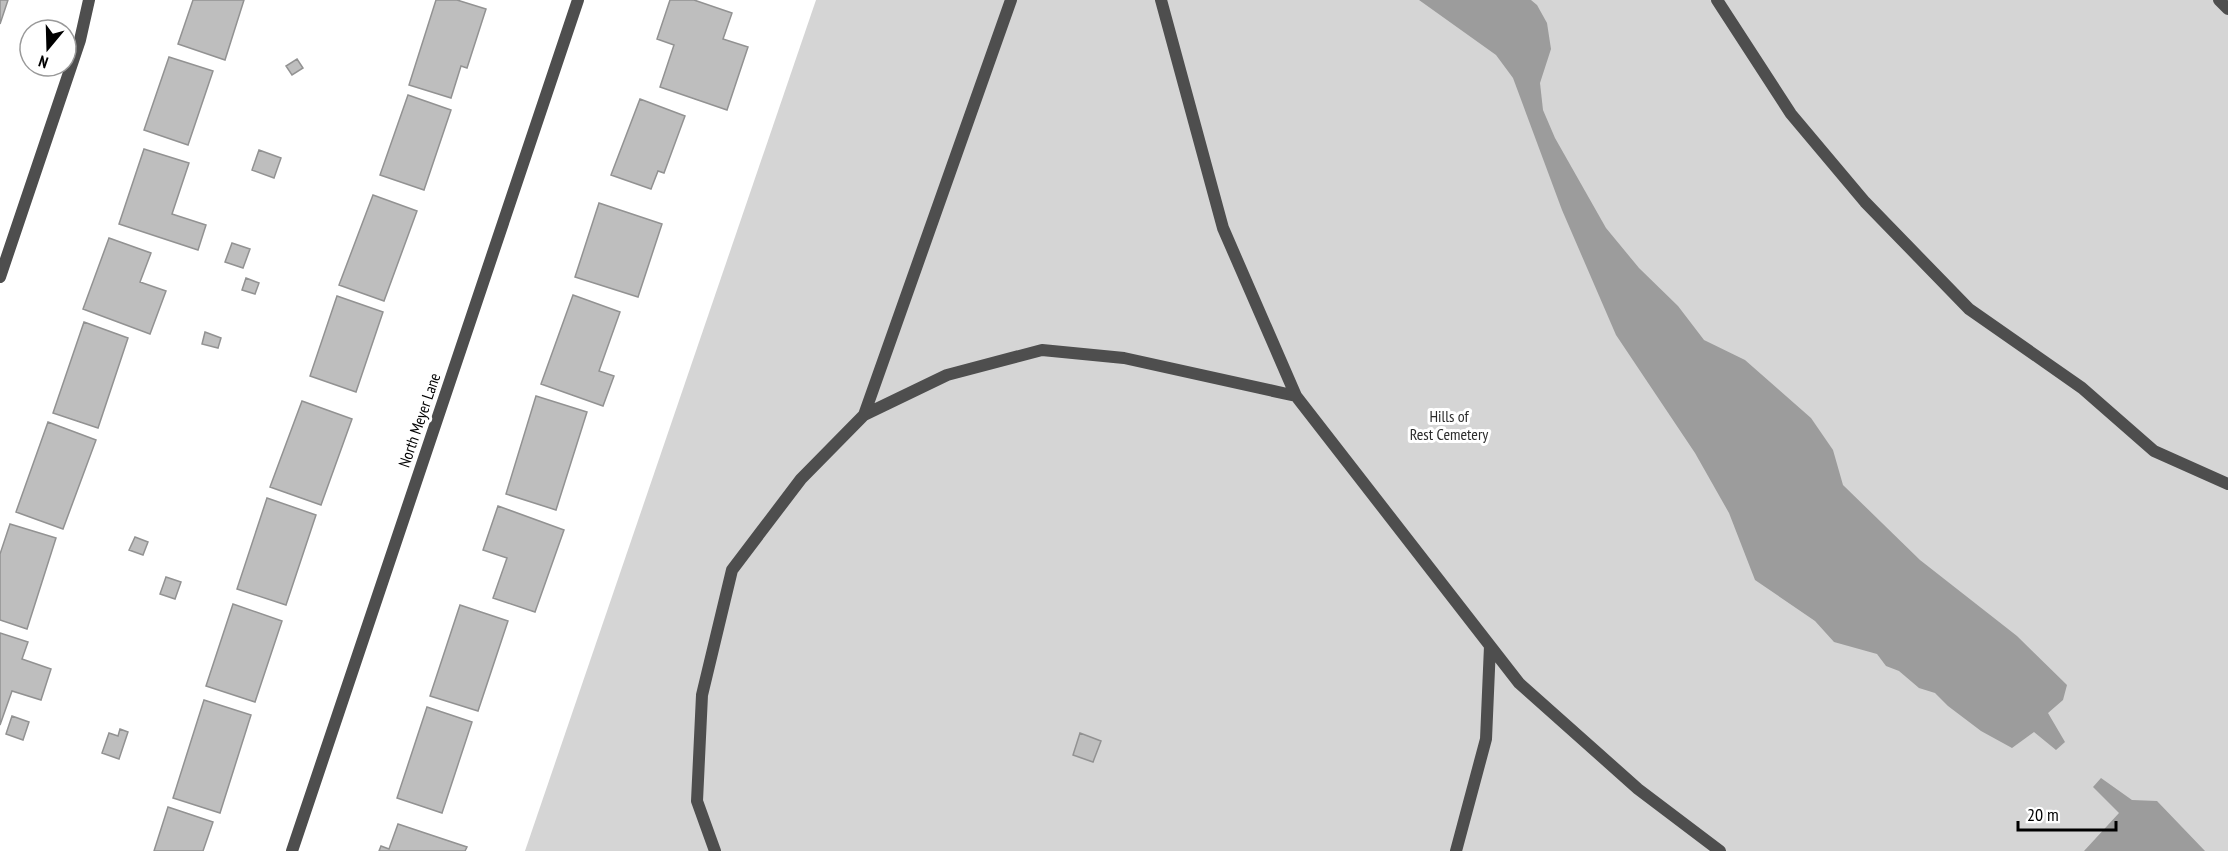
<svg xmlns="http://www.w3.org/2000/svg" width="2228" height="851" font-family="'PT Sans Narrow',sans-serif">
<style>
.green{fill:#d5d5d5}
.water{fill:#9c9c9c}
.building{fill:#bebebe;stroke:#929292;stroke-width:1.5}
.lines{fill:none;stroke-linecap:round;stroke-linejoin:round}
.service{stroke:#4e4e4e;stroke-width:12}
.minor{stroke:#4e4e4e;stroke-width:12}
.labels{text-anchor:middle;stroke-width:6;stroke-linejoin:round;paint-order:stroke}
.park-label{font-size:16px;fill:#2c2c2c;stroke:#fff}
.street-label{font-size:16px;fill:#000;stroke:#fff}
</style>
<rect width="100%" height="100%" fill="#fff"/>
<path class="green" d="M 816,0 L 2228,0 L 2228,851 L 525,851 Z"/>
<path class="water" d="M 1419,0 L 1531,0 L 1537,5 L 1547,23 L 1551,49 L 1540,83 L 1543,110 L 1555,138 L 1606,228 L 1639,268 L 1678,306 L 1704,340 L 1745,360 L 1811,418 L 1833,450 L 1843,485 L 1920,560 L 2017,636 L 2067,685 L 2063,700 L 2048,713 L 2065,742 L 2056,750 L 2034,732 L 2012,748 L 1981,731 L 1948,706 L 1935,693 L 1919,688 L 1899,671 L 1886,666 L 1877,654 L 1834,642 L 1815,621 L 1755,580 L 1729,513 L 1695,453 L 1616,335 L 1562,210 L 1513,78 L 1496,55 Z
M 2101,778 L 2132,800 L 2157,801 L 2205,851 L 2084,851 L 2119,813 L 2093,787 Z"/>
<path class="building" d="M 0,0 L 8,0 L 0,24 Z
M 193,0 L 244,0 L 225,60 L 178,44 Z
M 436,0 L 457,0 L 486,9 L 467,68 L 461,66 L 451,98 L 409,85 Z
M 670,0 L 694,0 L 732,13 L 723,39 L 748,47 L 727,110 L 660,87 L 674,45 L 657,39 Z
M 169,57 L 213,71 L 188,145 L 144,130 Z
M 297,59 L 303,68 L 292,75 L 286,66 Z
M 408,95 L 451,110 L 424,190 L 380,175 Z
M 640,99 L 685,116 L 664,173 L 658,171 L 651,189 L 611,175 Z
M 144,149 L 189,163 L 172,214 L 206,225 L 198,250 L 119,224 Z
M 259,150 L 281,158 L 274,178 L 252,170 Z
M 373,195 L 417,211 L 384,301 L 339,285 Z
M 599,203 L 662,224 L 638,297 L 575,277 Z
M 109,238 L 151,253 L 140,282 L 166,291 L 150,334 L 83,309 Z
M 232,243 L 250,249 L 243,268 L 225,262 Z
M 246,278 L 259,283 L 255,294 L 242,290 Z
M 573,295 L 620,312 L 599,371 L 614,376 L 603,406 L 541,384 Z
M 337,296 L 383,312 L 356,392 L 310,376 Z
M 84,322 L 128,338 L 98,428 L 53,413 Z
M 205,332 L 221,338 L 218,348 L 202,344 Z
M 536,396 L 587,412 L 556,510 L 506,494 Z
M 302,401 L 352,419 L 321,505 L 270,487 Z
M 48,422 L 96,440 L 63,529 L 16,512 Z
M 267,498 L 316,515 L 286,605 L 237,589 Z
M 498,506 L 564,530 L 535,612 L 493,598 L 507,558 L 483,550 Z
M 10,524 L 56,538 L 27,629 L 0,620 L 0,554 Z
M 135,537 L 148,542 L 143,555 L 129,550 Z
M 166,577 L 181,582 L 175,599 L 160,594 Z
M 233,604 L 282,621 L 255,702 L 206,686 Z
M 460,605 L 508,621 L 478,711 L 430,696 Z
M 0,633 L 28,642 L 22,659 L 51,669 L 41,700 L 12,691 L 0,725 Z
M 204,700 L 251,715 L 220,813 L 173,798 Z
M 427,707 L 472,722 L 442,813 L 397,798 Z
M 12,716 L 29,722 L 23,740 L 6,734 Z
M 120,729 L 128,732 L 119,759 L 102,753 L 109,733 L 118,736 Z
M 1080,733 L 1101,741 L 1093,762 L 1073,755 Z
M 168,807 L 213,822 L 203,851 L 154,851 Z
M 398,824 L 467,847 L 465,851 L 379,851 L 381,846 L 389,849 Z"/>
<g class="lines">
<path class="service" d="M 1161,0 L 1223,228 L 1296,396 L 1519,683 L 1638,789 L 1720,851
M 1717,0 L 1791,114 L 1865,202 L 1969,309 L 2082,388 L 2154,451 L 2228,484
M 2219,0 L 2228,9
M 864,415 L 1011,0
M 715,851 L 697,801 L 702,695 L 732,570 L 801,479 L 864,415 L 947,375 L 1042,350 L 1124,358 L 1296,396
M 1456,851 L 1486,739 L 1490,646"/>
<path class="minor" d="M 0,277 L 80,40 L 89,0
M 292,851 L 578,0"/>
</g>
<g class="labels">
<g class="park-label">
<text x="1449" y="422">Hills of<tspan x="1449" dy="18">Rest Cemetery</tspan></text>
</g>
<g class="street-label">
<text transform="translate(419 420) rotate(-71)" y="6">North Meyer Lane</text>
</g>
</g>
<g transform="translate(48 48) rotate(199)"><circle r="28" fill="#ffffff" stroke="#999999" stroke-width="1.5"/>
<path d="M0-4.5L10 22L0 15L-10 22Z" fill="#000000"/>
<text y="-9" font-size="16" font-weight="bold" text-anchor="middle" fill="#000000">N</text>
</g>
<path d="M2018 821v9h98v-9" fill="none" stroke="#000000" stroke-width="3"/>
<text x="2027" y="821" font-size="18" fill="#000000" stroke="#ffffff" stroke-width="4.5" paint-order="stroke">20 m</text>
</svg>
